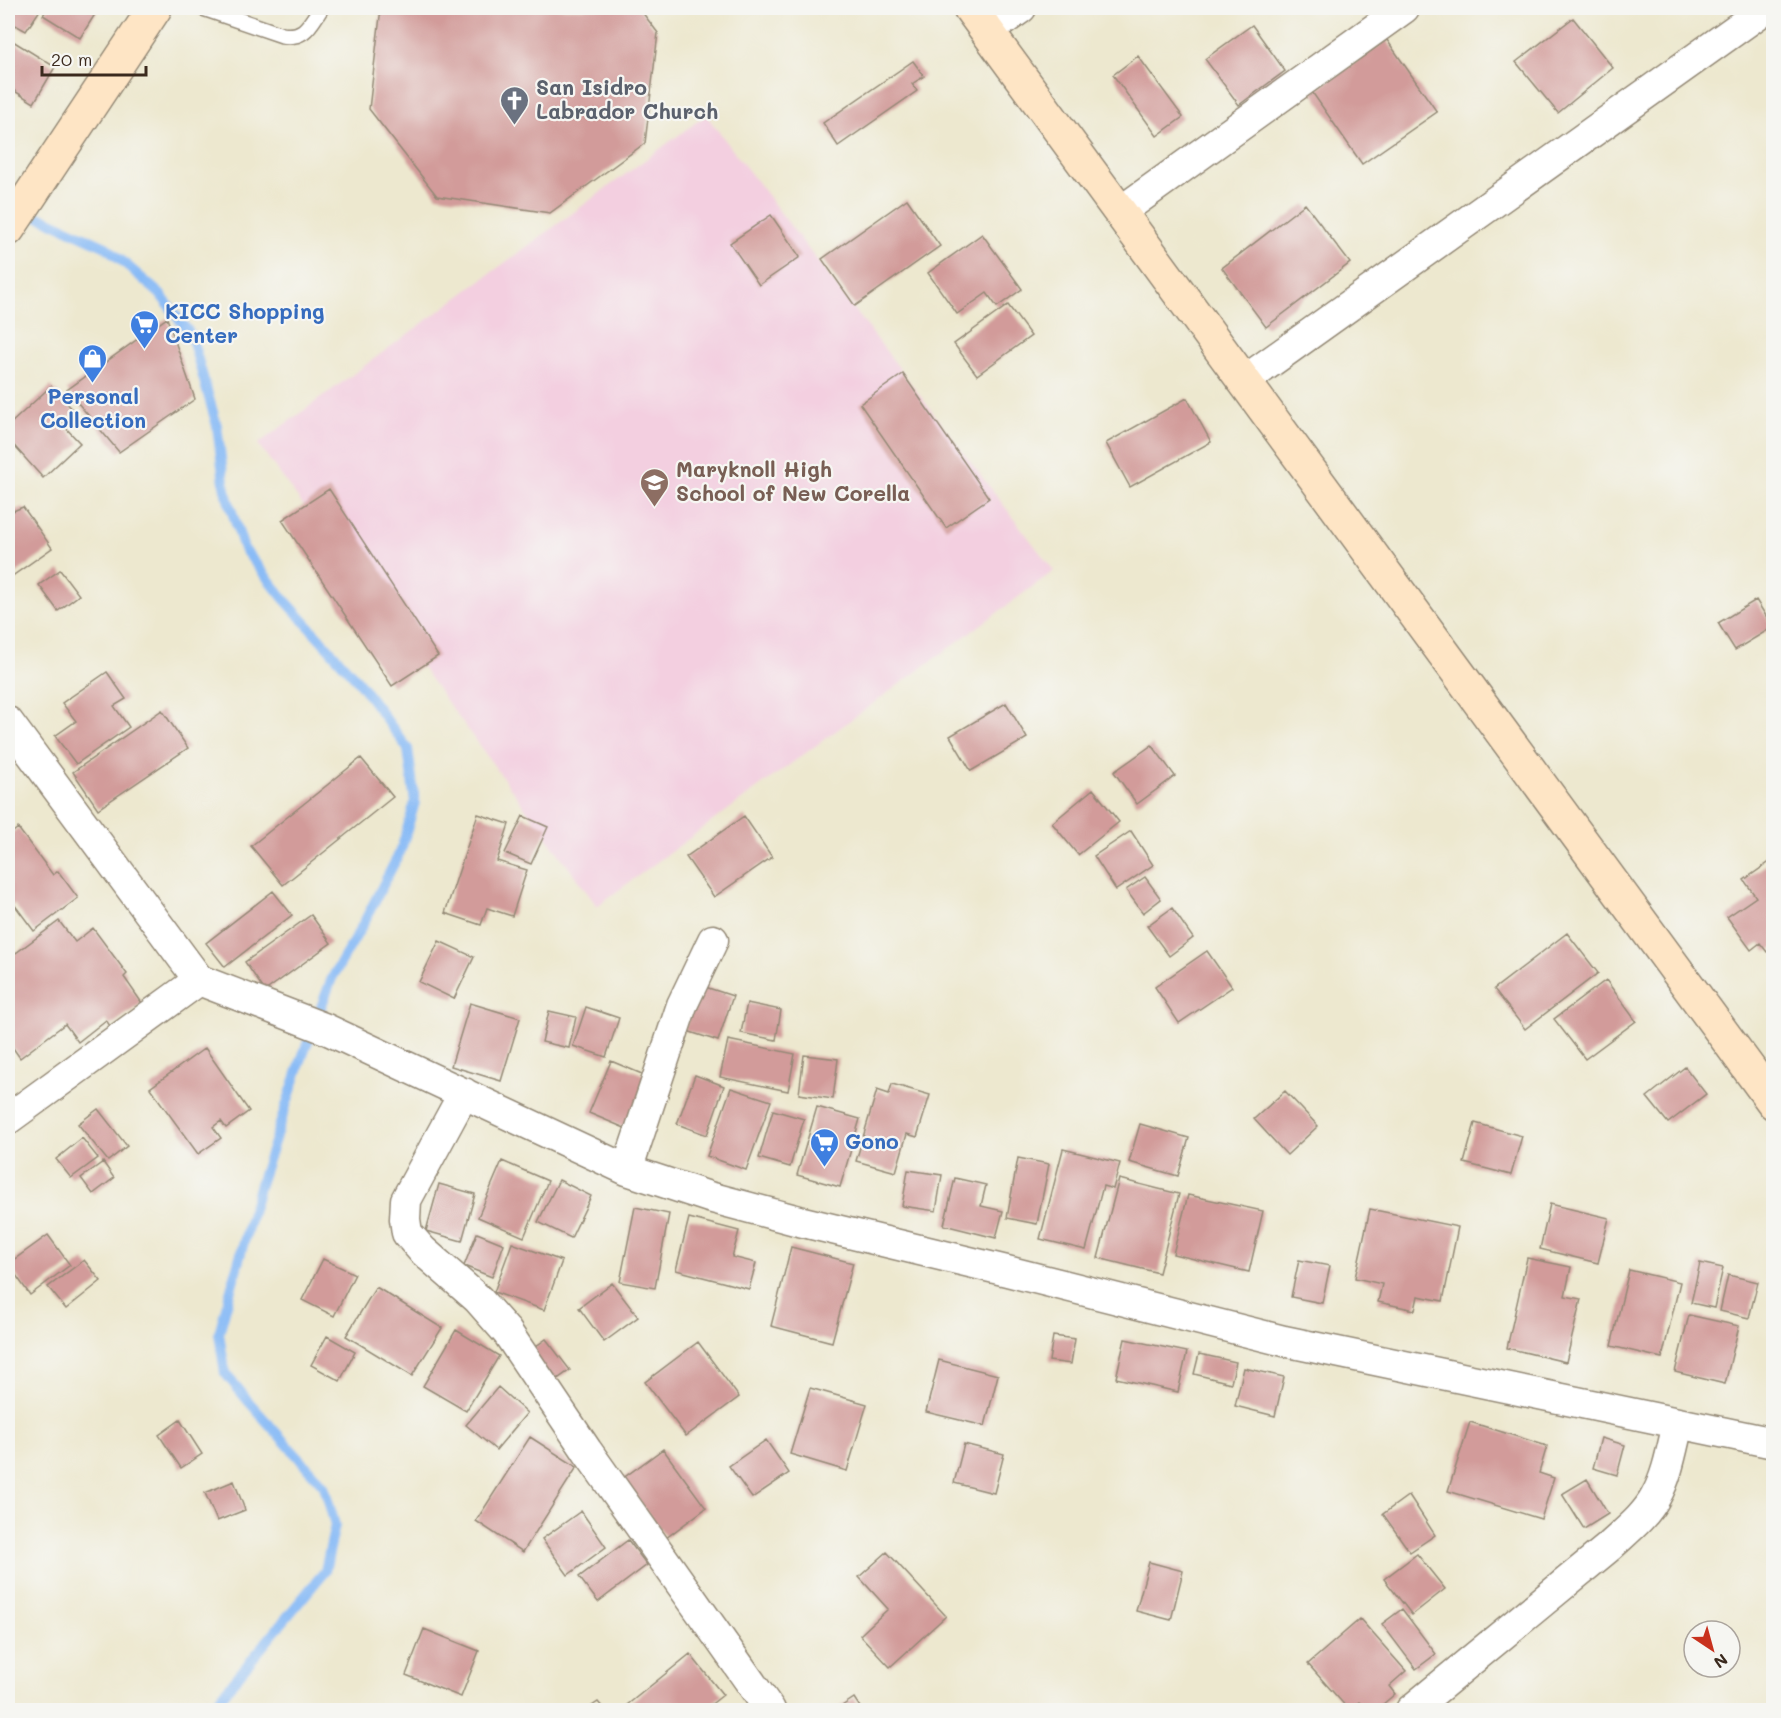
<svg xmlns="http://www.w3.org/2000/svg" width="1781" height="1718" font-family="Mali,sans-serif">
<style>
.built{fill:#f3cfe0}
.lines{fill:none;stroke-linecap:round;stroke-linejoin:round}
.stream{stroke:#89bbf6;stroke-width:10}
.building{fill:#d29b9a}
.lane-casing{stroke:#948976;stroke-width:18}
.street-casing{stroke:#948976;stroke-width:33}
.secondary-casing{stroke:#948976;stroke-width:36}
.lane{stroke:#fff;stroke-width:15}
.street{stroke:#fff;stroke-width:30}
.secondary{stroke:#fee5c5;stroke-width:33}
.labels{text-anchor:middle;stroke-width:4.5;stroke-linejoin:round;paint-order:stroke}
.worship-label{font-size:21px;font-weight:bold;fill:#5b616d;stroke:#f6f6f2;text-anchor:start}
.shop-label{font-size:21px;font-weight:bold;fill:#366cbe;stroke:#f6f6f2;text-anchor:start}
.education-label{font-size:21px;font-weight:bold;fill:#785e54;stroke:#f6f6f2;text-anchor:start}
</style>
<rect width="100%" height="100%" fill="#f6f6f2"/>
<filter id="ink" filterUnits="userSpaceOnUse"><feTurbulence type="fractalNoise" baseFrequency=".0167" numOctaves="2"/><feDisplacementMap in="SourceGraphic" scale="12" xChannelSelector="R" yChannelSelector="G"/><feConvolveMatrix kernelMatrix="1 2 1 2 8 2 1 2 1" color-interpolation-filters="sRGB"/></filter>
<filter id="wash" filterUnits="userSpaceOnUse"><feTurbulence type="fractalNoise" baseFrequency=".008" numOctaves="4" result="noise"/><feDisplacementMap in="SourceGraphic" scale="24" xChannelSelector="R" yChannelSelector="G"/><feGaussianBlur stdDeviation="1.35" result="paint"/><feColorMatrix in="noise" values="0 0 0 0 0 0 0 0 0 0 0 0 0 0 0 0 0 1.4 0 .05"/><feComposite in="paint" operator="in"/></filter>
<g filter="url(#wash)">
<rect width="100%" height="100%" fill="#ede8cf"/>
<path class="built" d="M 706,115 L 1054,571 L 597,906 L 258,444 Z"/>
<g class="lines">
<path class="stream" d="M 24,213 L 45,219 L 106,247 L 160,294 L 191,335 L 217,426 L 225,490 L 244,549 L 285,600 L 358,681 L 408,749 L 415,802 L 401,850 L 362,926 L 332,978 L 303,1055 L 259,1187 L 219,1333 L 225,1373 L 249,1402 L 324,1486 L 335,1525 L 325,1571 L 210,1710"/>
</g>
<g id="blocks">
<path class="building" d="M 8,8 L 36,8 L 40,10 L 26,31 L 12,23 L 8,31 Z
M 48,8 L 99,8 L 80,38 L 43,15 Z
M 381,8 L 639,8 L 658,33 L 645,143 L 550,213 L 437,196 L 369,109 Z
M 1573,18 L 1613,68 L 1558,113 L 1516,62 Z
M 1252,25 L 1285,71 L 1239,105 L 1205,59 Z
M 8,38 L 55,67 L 34,103 L 8,87 Z
M 1387,40 L 1437,112 L 1362,164 L 1312,92 Z
M 1138,56 L 1183,117 L 1157,136 L 1113,75 Z
M 913,61 L 924,76 L 912,84 L 917,91 L 838,146 L 823,123 Z
M 907,199 L 940,246 L 855,306 L 822,259 Z
M 1305,204 L 1350,263 L 1266,327 L 1222,268 Z
M 771,215 L 800,257 L 759,285 L 730,243 Z
M 982,234 L 1022,289 L 997,307 L 987,293 L 957,314 L 928,273 Z
M 1008,305 L 1031,336 L 977,375 L 954,344 Z
M 167,318 L 195,399 L 119,452 L 67,390 Z
M 903,374 L 989,498 L 946,528 L 860,404 Z
M 51,386 L 75,412 L 62,424 L 80,443 L 43,478 L 8,439 L 8,426 Z
M 1187,398 L 1211,442 L 1130,487 L 1106,443 Z
M 329,489 L 438,656 L 392,686 L 282,520 Z
M 23,507 L 52,548 L 8,579 L 8,513 Z
M 60,570 L 79,595 L 58,611 L 39,585 Z
M 1756,600 L 1773,627 L 1735,650 L 1718,623 Z
M 107,672 L 126,699 L 114,706 L 129,727 L 76,764 L 55,736 L 76,721 L 62,703 Z
M 1006,703 L 1027,738 L 971,771 L 950,736 Z
M 162,710 L 188,748 L 98,809 L 73,772 Z
M 1152,745 L 1175,776 L 1137,804 L 1114,772 Z
M 361,758 L 393,797 L 283,885 L 251,846 Z
M 1093,789 L 1119,822 L 1078,855 L 1052,823 Z
M 478,814 L 509,824 L 497,861 L 527,870 L 512,916 L 487,908 L 481,925 L 445,913 Z
M 523,816 L 548,827 L 531,864 L 505,853 Z
M 744,816 L 772,857 L 714,897 L 686,857 Z
M 18,828 L 53,875 L 58,871 L 78,898 L 34,931 L 14,904 L 8,909 L 8,836 Z
M 1131,831 L 1153,865 L 1116,890 L 1094,856 Z
M 1774,859 L 1774,948 L 1767,952 L 1760,943 L 1751,950 L 1727,917 L 1756,897 L 1744,880 Z
M 1145,877 L 1161,899 L 1143,913 L 1126,890 Z
M 273,891 L 292,915 L 225,967 L 206,943 Z
M 1172,908 L 1193,938 L 1169,956 L 1147,926 Z
M 311,915 L 331,943 L 265,991 L 245,962 Z
M 59,921 L 75,942 L 93,928 L 127,974 L 124,977 L 142,1003 L 110,1026 L 106,1020 L 78,1042 L 65,1024 L 20,1058 L 8,1041 L 8,959 Z
M 1567,933 L 1598,973 L 1525,1029 L 1494,989 Z
M 439,941 L 474,957 L 454,999 L 419,982 Z
M 1207,951 L 1232,987 L 1179,1023 L 1155,987 Z
M 1606,980 L 1636,1021 L 1585,1059 L 1554,1019 Z
M 699,985 L 733,996 L 718,1041 L 684,1030 Z
M 470,1003 L 520,1018 L 501,1081 L 451,1066 Z
M 747,1003 L 781,1010 L 776,1040 L 741,1033 Z
M 586,1007 L 619,1018 L 606,1057 L 573,1046 Z
M 549,1011 L 576,1017 L 569,1048 L 542,1042 Z
M 728,1040 L 795,1054 L 788,1091 L 720,1077 Z
M 205,1048 L 249,1111 L 226,1128 L 221,1121 L 213,1127 L 221,1138 L 198,1154 L 150,1088 Z
M 804,1055 L 838,1059 L 833,1099 L 799,1094 Z
M 611,1061 L 649,1077 L 627,1129 L 589,1113 Z
M 1685,1067 L 1706,1094 L 1668,1123 L 1647,1097 Z
M 695,1075 L 724,1086 L 707,1135 L 677,1124 Z
M 892,1084 L 930,1095 L 917,1137 L 907,1134 L 896,1172 L 856,1161 L 877,1090 L 889,1094 Z
M 731,1088 L 771,1101 L 746,1170 L 707,1156 Z
M 1285,1091 L 1318,1126 L 1287,1155 L 1254,1119 Z
M 817,1107 L 860,1119 L 840,1187 L 797,1175 Z
M 98,1109 L 127,1146 L 108,1161 L 78,1124 Z
M 773,1110 L 804,1119 L 790,1167 L 759,1158 Z
M 1475,1123 L 1522,1136 L 1511,1175 L 1464,1163 Z
M 1140,1124 L 1189,1138 L 1178,1176 L 1129,1162 Z
M 82,1138 L 98,1158 L 71,1178 L 56,1159 Z
M 1063,1149 L 1120,1163 L 1113,1189 L 1103,1186 L 1086,1250 L 1040,1239 Z
M 1018,1158 L 1049,1164 L 1037,1224 L 1007,1218 Z
M 502,1161 L 548,1181 L 524,1237 L 478,1217 Z
M 103,1162 L 114,1178 L 93,1194 L 81,1178 Z
M 908,1170 L 942,1175 L 936,1211 L 902,1206 Z
M 955,1178 L 986,1185 L 981,1206 L 1003,1211 L 996,1238 L 944,1225 Z
M 1119,1179 L 1179,1194 L 1159,1273 L 1098,1258 Z
M 559,1180 L 591,1196 L 571,1238 L 538,1222 Z
M 439,1184 L 475,1194 L 462,1241 L 426,1231 Z
M 1188,1195 L 1263,1211 L 1249,1272 L 1173,1254 Z
M 1550,1204 L 1609,1218 L 1598,1263 L 1540,1249 Z
M 635,1207 L 669,1214 L 655,1288 L 620,1282 Z
M 1370,1209 L 1458,1227 L 1443,1301 L 1418,1296 L 1415,1310 L 1378,1302 L 1382,1284 L 1355,1278 Z
M 689,1218 L 739,1231 L 732,1257 L 756,1263 L 749,1289 L 676,1270 Z
M 477,1233 L 504,1244 L 492,1277 L 464,1266 Z
M 48,1235 L 70,1265 L 30,1295 L 8,1264 Z
M 512,1243 L 562,1261 L 544,1310 L 494,1292 Z
M 791,1247 L 853,1263 L 832,1342 L 771,1326 Z
M 1527,1258 L 1571,1267 L 1565,1296 L 1581,1299 L 1566,1362 L 1507,1348 Z
M 323,1259 L 355,1274 L 334,1316 L 302,1300 Z
M 84,1260 L 101,1281 L 66,1309 L 48,1287 Z
M 1299,1260 L 1330,1266 L 1322,1303 L 1291,1297 Z
M 1700,1263 L 1723,1268 L 1714,1308 L 1691,1303 Z
M 1629,1270 L 1680,1282 L 1662,1358 L 1611,1346 Z
M 1728,1275 L 1758,1282 L 1749,1318 L 1720,1311 Z
M 612,1283 L 638,1317 L 604,1342 L 579,1308 Z
M 376,1287 L 442,1328 L 412,1376 L 346,1336 Z
M 1689,1315 L 1739,1326 L 1725,1384 L 1675,1372 Z
M 456,1330 L 499,1356 L 466,1411 L 423,1386 Z
M 327,1336 L 355,1352 L 340,1381 L 311,1365 Z
M 1053,1336 L 1075,1339 L 1071,1364 L 1049,1361 Z
M 546,1339 L 570,1370 L 552,1383 L 528,1352 Z
M 1125,1339 L 1187,1352 L 1178,1392 L 1116,1378 Z
M 698,1342 L 739,1397 L 686,1436 L 645,1382 Z
M 1199,1354 L 1236,1362 L 1231,1383 L 1194,1374 Z
M 939,1360 L 998,1375 L 985,1426 L 926,1412 Z
M 1244,1368 L 1284,1377 L 1275,1416 L 1235,1406 Z
M 498,1387 L 527,1413 L 496,1450 L 466,1425 Z
M 810,1388 L 867,1404 L 847,1471 L 790,1454 Z
M 180,1420 L 202,1454 L 181,1468 L 159,1435 Z
M 1470,1422 L 1547,1446 L 1539,1473 L 1554,1478 L 1541,1519 L 1448,1491 Z
M 530,1437 L 577,1467 L 523,1552 L 476,1521 Z
M 1601,1438 L 1625,1445 L 1617,1475 L 1593,1468 Z
M 766,1440 L 789,1473 L 752,1498 L 729,1466 Z
M 964,1444 L 1004,1454 L 994,1493 L 954,1483 Z
M 663,1449 L 706,1508 L 666,1538 L 622,1479 Z
M 1587,1479 L 1608,1514 L 1584,1529 L 1562,1494 Z
M 234,1481 L 245,1510 L 217,1521 L 205,1493 Z
M 1409,1495 L 1435,1535 L 1410,1552 L 1383,1514 Z
M 581,1511 L 606,1547 L 568,1575 L 542,1539 Z
M 628,1540 L 647,1565 L 598,1602 L 579,1577 Z
M 887,1552 L 946,1616 L 890,1667 L 860,1635 L 888,1609 L 859,1577 Z
M 1417,1554 L 1445,1589 L 1412,1615 L 1384,1579 Z
M 1149,1562 L 1183,1571 L 1171,1620 L 1136,1611 Z
M 1402,1609 L 1436,1654 L 1416,1669 L 1382,1624 Z
M 1360,1619 L 1406,1671 L 1389,1686 L 1395,1694 L 1376,1710 L 1366,1710 L 1359,1702 L 1349,1710 L 1308,1664 Z
M 424,1629 L 479,1651 L 461,1697 L 406,1675 Z
M 690,1654 L 723,1695 L 704,1710 L 623,1710 L 622,1709 Z
M 854,1698 L 862,1710 L 836,1710 Z
M 598,1702 L 605,1710 L 586,1710 Z"/>
</g>
</g>
<g filter="url(#ink)">
<use href="#blocks" fill-opacity="0" stroke="#948976" stroke-width="1.5"/>
<g class="lines">
<defs>
<path id="lane" d="M 203,8 L 282,35 C 305,39 310,24 321,8"/>
<path id="street" d="M 987,32 L 1021,8
M 1120,212 L 1404,8
M 1244,381 L 1766,8
M 8,722 L 199,980 L 326,1029 L 627,1170 L 709,1197 L 799,1221 L 1007,1271 L 1284,1341 L 1774,1443
M 464,1093 L 406,1200 L 405,1219 L 407,1233 L 422,1250 L 478,1299 L 507,1332 L 587,1451 L 770,1710
M 8,1119 L 199,980
M 627,1170 L 682,1005 L 713,940
M 1411,1710 L 1609,1547 C 1625,1532 1646,1516 1656,1496 C 1668,1474 1672,1448 1678,1424"/>
<path id="secondary" d="M 970,8 L 1774,1103
M 8,229 L 155,8"/>
</defs>
<use href="#lane" class="lane-casing"/>
<use href="#street" class="street-casing"/>
<use href="#secondary" class="secondary-casing"/>
<use href="#lane" class="lane"/>
<use href="#street" class="street"/>
<use href="#secondary" class="secondary"/>
</g>
</g>
<defs>
<symbol id="church-pin" viewBox="-11 -11 22 30"><path d="M0 17L-7.5 6A9.5 9.5 0 1 1 7.5 6Z" fill="#6b7280" stroke="#f6f6f2"/><path d="M-1.2-6h2.4v3.5h3.3v2.4h-3.3V6h-2.4V-.1h-3.3v-2.4h3.3Z" fill="#fff"/></symbol>
<symbol id="supermarket-pin" viewBox="-11 -11 22 30"><path d="M0 17L-7.5 6A9.5 9.5 0 1 1 7.5 6Z" fill="#3f7fe0" stroke="#f6f6f2"/><path d="M-6-5.5h2.5l.6 2H6L4.5 2H-2.5L-4.4-4H-6ZM-1.5 3.2a1.3 1.3 0 1 0 .1 0ZM3 3.2a1.3 1.3 0 1 0 .1 0Z" fill="#fff"/></symbol>
<symbol id="shop-pin" viewBox="-11 -11 22 30"><path d="M0 17L-7.5 6A9.5 9.5 0 1 1 7.5 6Z" fill="#3f7fe0" stroke="#f6f6f2"/><path d="M-5-2.5h2.3a2.7 3.5 0 0 1 5.4 0H5L5.5 6h-11ZM-1.5-2.5h3a1.5 2.3 0 0 0-3 0Z" fill="#fff"/></symbol>
<symbol id="school-pin" viewBox="-11 -11 22 30"><path d="M0 17L-7.5 6A9.5 9.5 0 1 1 7.5 6Z" fill="#8d6e63" stroke="#f6f6f2"/><path d="M0-5L7-2L0 1L-7-2ZM-4 1L0 2.5L4 1V4Q0 6-4 4Z" fill="#fff"/></symbol>
</defs>
<g fill-rule="evenodd">
<use href="#church-pin" x="498" y="84" width="33" height="45"/>
<use href="#supermarket-pin" x="128" y="308" width="33" height="45"/>
<use href="#shop-pin" x="76" y="342" width="33" height="45"/>
<use href="#school-pin" x="638" y="466" width="33" height="45"/>
<use href="#supermarket-pin" x="808" y="1126" width="33" height="45"/>
</g>
<g class="labels">
<g class="worship-label">
<text x="536" y="95">San Isidro<tspan x="536" dy="24">Labrador Church</tspan></text>
</g>
<g class="shop-label">
<text x="165" y="319">KICC Shopping<tspan x="165" dy="24">Center</tspan></text>
<text x="93" y="404" text-anchor="middle">Personal<tspan x="93" dy="24">Collection</tspan></text>
<text x="845" y="1149">Gono</text>
</g>
<g class="education-label">
<text x="676" y="477">Maryknoll High<tspan x="676" dy="24">School of New Corella</tspan></text>
</g>
</g>
<rect width="1781" height="1718" fill="none" stroke="#f6f6f2" stroke-width="30"/>
<g transform="translate(1712 1649) rotate(144)"><circle r="28" fill="#f6f6f2" stroke="#aba49d" stroke-width="1.5"/>
<path d="M0-4.5L10 22L0 15L-10 22Z" fill="#c8321e"/>
<text y="-9" font-size="16" font-weight="bold" text-anchor="middle" fill="#3b2a1e">N</text>
</g>
<path d="M42 66v9h104v-9" fill="none" stroke="#3b2a1e" stroke-width="3"/>
<text x="51" y="66" font-size="18" fill="#3b2a1e" stroke="#f6f6f2" stroke-width="4.5" paint-order="stroke">20 m</text>
</svg>
